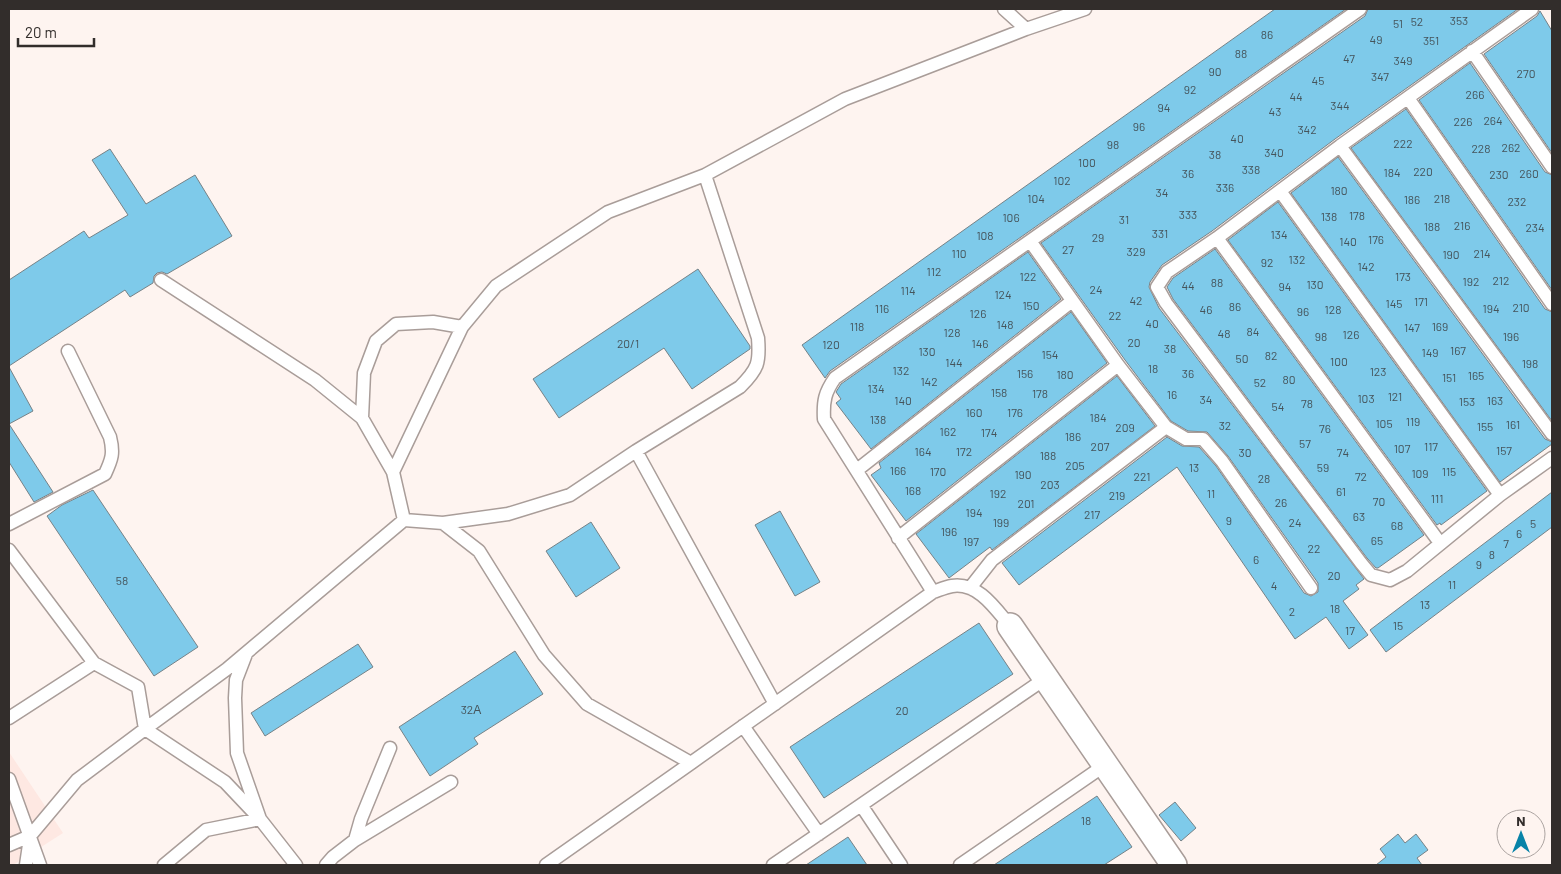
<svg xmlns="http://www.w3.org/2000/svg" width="1561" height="874" font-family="Barlow,sans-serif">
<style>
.built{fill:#fee8e2}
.building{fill:#7ecaea;stroke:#768287}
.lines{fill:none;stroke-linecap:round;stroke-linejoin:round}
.service-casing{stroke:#a99d99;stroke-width:15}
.minor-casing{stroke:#a99d99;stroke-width:28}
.service{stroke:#fff;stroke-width:12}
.minor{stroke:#fff;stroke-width:25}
.labels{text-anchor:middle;stroke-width:4.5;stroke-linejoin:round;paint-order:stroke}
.number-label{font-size:12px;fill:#45545b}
</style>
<rect width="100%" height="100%" fill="#fef4f0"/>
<path class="built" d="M 9,752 L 63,833 L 13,865 L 9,865 Z"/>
<path class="building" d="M 1275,9 L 1346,9 L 830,371 L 825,378 L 802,345 Z
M 1368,9 L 1518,9 L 1335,139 L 1212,231 L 1162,265 L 1150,282 L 1149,287 L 1159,308 L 1364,579 L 1356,585 L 1359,589 L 1343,601 L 1368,635 L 1349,649 L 1326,617 L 1295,639 L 1177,467 L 1019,585 L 1002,563 L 1167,437 L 1182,446 L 1199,447 L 1216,466 L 1304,593 L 1311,596 L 1318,592 L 1318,583 L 1228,456 L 1207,432 L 1188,431 L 1171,421 L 1125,360 L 1041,243 L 1365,16 Z
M 1540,11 L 1552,31 L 1552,153 L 1484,54 L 1537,16 Z
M 1470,63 L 1545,172 L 1552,175 L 1552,290 L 1419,100 Z
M 1406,109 L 1545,309 L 1552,312 L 1552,421 L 1351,148 Z
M 110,149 L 146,204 L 195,175 L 232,236 L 167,274 L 162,272 L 157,273 L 154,276 L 153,283 L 130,297 L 125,290 L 9,366 L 9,280 L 84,231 L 89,238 L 128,215 L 92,160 Z
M 1338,157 L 1545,439 L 1552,442 L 1552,444 L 1500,482 L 1291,193 Z
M 1278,202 L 1487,491 L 1441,525 L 1440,523 L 1437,525 L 1228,240 Z
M 1215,249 L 1424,535 L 1378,568 L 1376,568 L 1367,558 L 1173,299 L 1167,287 L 1173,278 Z
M 1028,252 L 1061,299 L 871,449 L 836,403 L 841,399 L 836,392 L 841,384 Z
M 698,269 L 750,346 L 750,349 L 692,389 L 664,348 L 559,418 L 533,379 Z
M 1071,312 L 1107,363 L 906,521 L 871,475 L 881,468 L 879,463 Z
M 9,367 L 33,411 L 9,424 L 53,492 L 34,502 L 9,462 Z
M 1117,376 L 1155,426 L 992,550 L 990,547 L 949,578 L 916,534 Z
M 93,490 L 198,647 L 154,676 L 47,516 L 62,505 Z
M 1552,492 L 1552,527 L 1386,652 L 1370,630 Z
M 780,511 L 820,582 L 795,596 L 755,525 Z
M 591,522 L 620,568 L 576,597 L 546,551 Z
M 979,623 L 1013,674 L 824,798 L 790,747 Z
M 358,644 L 373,667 L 265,736 L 251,713 Z
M 515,651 L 543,694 L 474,738 L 478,744 L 430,776 L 399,727 Z
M 1097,796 L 1132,847 L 1104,865 L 994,865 Z
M 1175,802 L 1196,828 L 1181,841 L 1159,815 Z
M 1398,834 L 1405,843 L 1416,834 L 1428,850 L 1417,858 L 1422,865 L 1376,865 L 1386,857 L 1380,849 Z
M 848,837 L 867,865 L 806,865 Z"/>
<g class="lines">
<defs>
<path id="service" d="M 1004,9 L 1026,29
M 1532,9 L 1340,146 L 1217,238 L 1167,272 L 1157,287 L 1166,303 L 1361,563 L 1371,575 L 1390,580 L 1407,571 L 1500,495 L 1552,458
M 1472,51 L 1552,167
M 1408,98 L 1552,304
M 1340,146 L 1552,434
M 705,175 L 758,338 C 760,363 758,369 740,387 L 636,451 L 775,704
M 1280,191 L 1500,495
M 1217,238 L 1440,543
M 1030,241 L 1118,365 L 1166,427 L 1186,439 L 1203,439 L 1222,461 L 1311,588
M 161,280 L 315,380 L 362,418
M 857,470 L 1072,301
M 393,472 L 462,327
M 404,520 L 393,472 L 362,418 L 364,373 L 376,341 L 396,324 L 433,322 L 462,327 L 496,286 L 608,212 L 705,175 L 845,99 L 1026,29 L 1085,9
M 443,523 L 508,514 L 570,495 L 636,451
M 9,524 L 105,474 C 112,459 114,453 110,437 L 68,351
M 898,538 L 1118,365
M 9,550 L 94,663 L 138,687 L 145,729 L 77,780 L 30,836 L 9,845
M 970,588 L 992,560 L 1166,427
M 933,592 L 824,419 C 823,401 825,392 835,378 L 1360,9
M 9,718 L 94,663
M 743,726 L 819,834
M 9,779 L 40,865
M 355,840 L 361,819 L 390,748
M 26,865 L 30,838
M 164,865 L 206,830 L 260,819 L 237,753 L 235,698 L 236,680 L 246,654
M 296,865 L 260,819 L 225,782 L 145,729 L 227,669 L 404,520 L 443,523 L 479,551 L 544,655 L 587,704 L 691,763 L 933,592 C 939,590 946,587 952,586 C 978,582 995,608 1010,626
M 326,865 L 333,857 L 355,840 L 451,782
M 546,865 L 691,763
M 773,865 L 861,805
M 901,865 L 861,805 L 1046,678
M 960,865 L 1105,765"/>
<path id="minor" d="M 1010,626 L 1174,865"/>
</defs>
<use href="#service" class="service-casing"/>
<use href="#minor" class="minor-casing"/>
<use href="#service" class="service"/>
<use href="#minor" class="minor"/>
</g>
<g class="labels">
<g class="number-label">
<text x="1459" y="25">353</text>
<text x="1417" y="26">52</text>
<text x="1398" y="28">51</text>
<text x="1267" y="39">86</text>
<text x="1376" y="44">49</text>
<text x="1431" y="45">351</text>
<text x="1241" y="58">88</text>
<text x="1349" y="63">47</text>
<text x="1403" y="65">349</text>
<text x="1215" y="76">90</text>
<text x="1526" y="78">270</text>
<text x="1380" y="81">347</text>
<text x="1318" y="85">45</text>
<text x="1190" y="94">92</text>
<text x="1475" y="99">266</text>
<text x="1296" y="101">44</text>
<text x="1340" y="110">344</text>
<text x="1164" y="112">94</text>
<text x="1275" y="116">43</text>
<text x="1493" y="125">264</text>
<text x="1463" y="126">226</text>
<text x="1139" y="131">96</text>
<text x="1307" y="134">342</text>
<text x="1237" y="143">40</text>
<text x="1403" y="148">222</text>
<text x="1113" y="149">98</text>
<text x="1511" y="152">262</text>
<text x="1481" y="153">228</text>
<text x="1274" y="157">340</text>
<text x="1215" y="159">38</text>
<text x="1087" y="167">100</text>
<text x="1251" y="174">338</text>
<text x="1423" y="176">220</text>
<text x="1392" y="177">184</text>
<text x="1188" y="178">36</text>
<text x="1529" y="178">260</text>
<text x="1499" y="179">230</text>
<text x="1062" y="185">102</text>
<text x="1225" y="192">336</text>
<text x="1339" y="195">180</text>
<text x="1162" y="197">34</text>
<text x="1036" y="203">104</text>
<text x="1442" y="203">218</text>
<text x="1412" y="204">186</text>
<text x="1517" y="206">232</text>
<text x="1188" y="219">333</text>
<text x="1357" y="220">178</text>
<text x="1329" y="221">138</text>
<text x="1011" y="222">106</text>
<text x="1124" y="224">31</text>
<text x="1462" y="230">216</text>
<text x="1432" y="231">188</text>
<text x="1535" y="232">234</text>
<text x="1160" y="238">331</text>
<text x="1279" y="239">134</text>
<text x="985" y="240">108</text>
<text x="1098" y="242">29</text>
<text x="1376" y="244">176</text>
<text x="1348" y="246">140</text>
<text x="1068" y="254">27</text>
<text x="1136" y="256">329</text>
<text x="959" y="258">110</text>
<text x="1482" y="258">214</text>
<text x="1451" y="259">190</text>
<text x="1297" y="264">132</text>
<text x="1267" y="267">92</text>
<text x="1366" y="271">142</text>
<text x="934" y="276">112</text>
<text x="1028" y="281">122</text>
<text x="1403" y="281">173</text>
<text x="1501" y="285">212</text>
<text x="1471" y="286">192</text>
<text x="1217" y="287">88</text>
<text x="1315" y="289">130</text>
<text x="1188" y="290">44</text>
<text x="1285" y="291">94</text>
<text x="1096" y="294">24</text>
<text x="908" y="295">114</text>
<text x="1003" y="299">124</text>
<text x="1136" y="305">42</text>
<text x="1421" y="306">171</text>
<text x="1394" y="308">145</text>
<text x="1031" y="310">150</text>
<text x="1235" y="311">86</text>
<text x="1521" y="312">210</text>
<text x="882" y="313">116</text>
<text x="1491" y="313">194</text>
<text x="1206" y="314">46</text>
<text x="1333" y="314">128</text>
<text x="1303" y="316">96</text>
<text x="978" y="318">126</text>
<text x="1115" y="320">22</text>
<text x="1152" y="328">40</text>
<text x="1005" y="329">148</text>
<text x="857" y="331">118</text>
<text x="1440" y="331">169</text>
<text x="1412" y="332">147</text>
<text x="1253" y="336">84</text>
<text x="952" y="337">128</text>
<text x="1224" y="338">48</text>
<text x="1351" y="339">126</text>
<text x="1321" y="341">98</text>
<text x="1511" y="341">196</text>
<text x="1134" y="347">20</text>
<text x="628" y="348">20/1</text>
<text x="980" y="348">146</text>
<text x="831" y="349">120</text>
<text x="1170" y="353">38</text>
<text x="1458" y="355">167</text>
<text x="927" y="356">130</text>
<text x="1430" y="357">149</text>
<text x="1050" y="359">154</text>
<text x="1271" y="360">82</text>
<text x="1242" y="363">50</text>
<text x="1339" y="366">100</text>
<text x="954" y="367">144</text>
<text x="1530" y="368">198</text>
<text x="1153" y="373">18</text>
<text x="901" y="375">132</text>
<text x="1378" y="376">123</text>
<text x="1025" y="378">156</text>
<text x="1188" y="378">36</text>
<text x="1065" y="379">180</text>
<text x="1476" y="380">165</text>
<text x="1449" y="382">151</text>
<text x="1289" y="384">80</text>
<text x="929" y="386">142</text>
<text x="1260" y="387">52</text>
<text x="876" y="393">134</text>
<text x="999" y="397">158</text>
<text x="1040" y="398">178</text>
<text x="1172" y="399">16</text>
<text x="1395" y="401">121</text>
<text x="1366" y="403">103</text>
<text x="1206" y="404">34</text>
<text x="903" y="405">140</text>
<text x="1495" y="405">163</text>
<text x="1467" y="406">153</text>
<text x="1307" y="408">78</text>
<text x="1278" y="411">54</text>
<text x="974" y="417">160</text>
<text x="1015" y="417">176</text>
<text x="1098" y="422">184</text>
<text x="878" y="424">138</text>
<text x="1413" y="426">119</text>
<text x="1384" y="428">105</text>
<text x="1513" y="429">161</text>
<text x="1225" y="430">32</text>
<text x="1485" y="431">155</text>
<text x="1125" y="432">209</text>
<text x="1325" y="433">76</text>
<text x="948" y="436">162</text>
<text x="989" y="437">174</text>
<text x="1073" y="441">186</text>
<text x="1305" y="448">57</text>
<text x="1100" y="451">207</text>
<text x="1431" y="451">117</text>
<text x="1402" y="453">107</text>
<text x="1504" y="455">157</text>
<text x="923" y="456">164</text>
<text x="964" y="456">172</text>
<text x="1245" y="457">30</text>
<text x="1343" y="457">74</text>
<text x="1048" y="460">188</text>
<text x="1075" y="470">205</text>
<text x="1194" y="472">13</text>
<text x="1323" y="472">59</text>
<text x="898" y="475">166</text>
<text x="938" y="476">170</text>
<text x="1449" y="476">115</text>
<text x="1420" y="478">109</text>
<text x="1023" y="479">190</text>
<text x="1142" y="481">221</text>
<text x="1361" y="481">72</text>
<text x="1264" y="483">28</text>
<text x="1050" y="489">203</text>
<text x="913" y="495">168</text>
<text x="1341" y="496">61</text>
<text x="998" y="498">192</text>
<text x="1211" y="498">11</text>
<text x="1117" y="500">219</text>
<text x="1437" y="503">111</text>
<text x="1379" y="506">70</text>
<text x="1281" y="507">26</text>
<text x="1026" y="508">201</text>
<text x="974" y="517">194</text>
<text x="1092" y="519">217</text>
<text x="1359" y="521">63</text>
<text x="1229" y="525">9</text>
<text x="1001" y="527">199</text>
<text x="1295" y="527">24</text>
<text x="1533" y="528">5</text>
<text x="1397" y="530">68</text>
<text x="949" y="536">196</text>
<text x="1519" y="538">6</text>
<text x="1377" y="545">65</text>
<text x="971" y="546">197</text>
<text x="1506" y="548">7</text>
<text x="1314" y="553">22</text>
<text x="1492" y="559">8</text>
<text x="1256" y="564">6</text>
<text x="1479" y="569">9</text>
<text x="1334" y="580">20</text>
<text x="122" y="585">58</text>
<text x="1452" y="589">11</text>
<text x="1274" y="590">4</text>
<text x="1425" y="609">13</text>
<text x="1335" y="613">18</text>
<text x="1292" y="616">2</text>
<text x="1398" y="630">15</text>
<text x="1350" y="635">17</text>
<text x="471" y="714">32А</text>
<text x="902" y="715">20</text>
<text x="1086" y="825">18</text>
</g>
</g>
<rect width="1561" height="874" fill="none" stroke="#322d2b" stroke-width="20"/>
<g transform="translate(1521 834)"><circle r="24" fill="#fef4f0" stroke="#aca4a1"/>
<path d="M0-4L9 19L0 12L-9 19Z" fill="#0883a8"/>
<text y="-8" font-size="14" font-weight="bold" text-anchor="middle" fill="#322d2b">N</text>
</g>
<path d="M18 38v8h76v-8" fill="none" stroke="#322d2b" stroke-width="2.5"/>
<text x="25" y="38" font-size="15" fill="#322d2b" stroke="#fef4f0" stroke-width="4" paint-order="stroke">20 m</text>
</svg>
